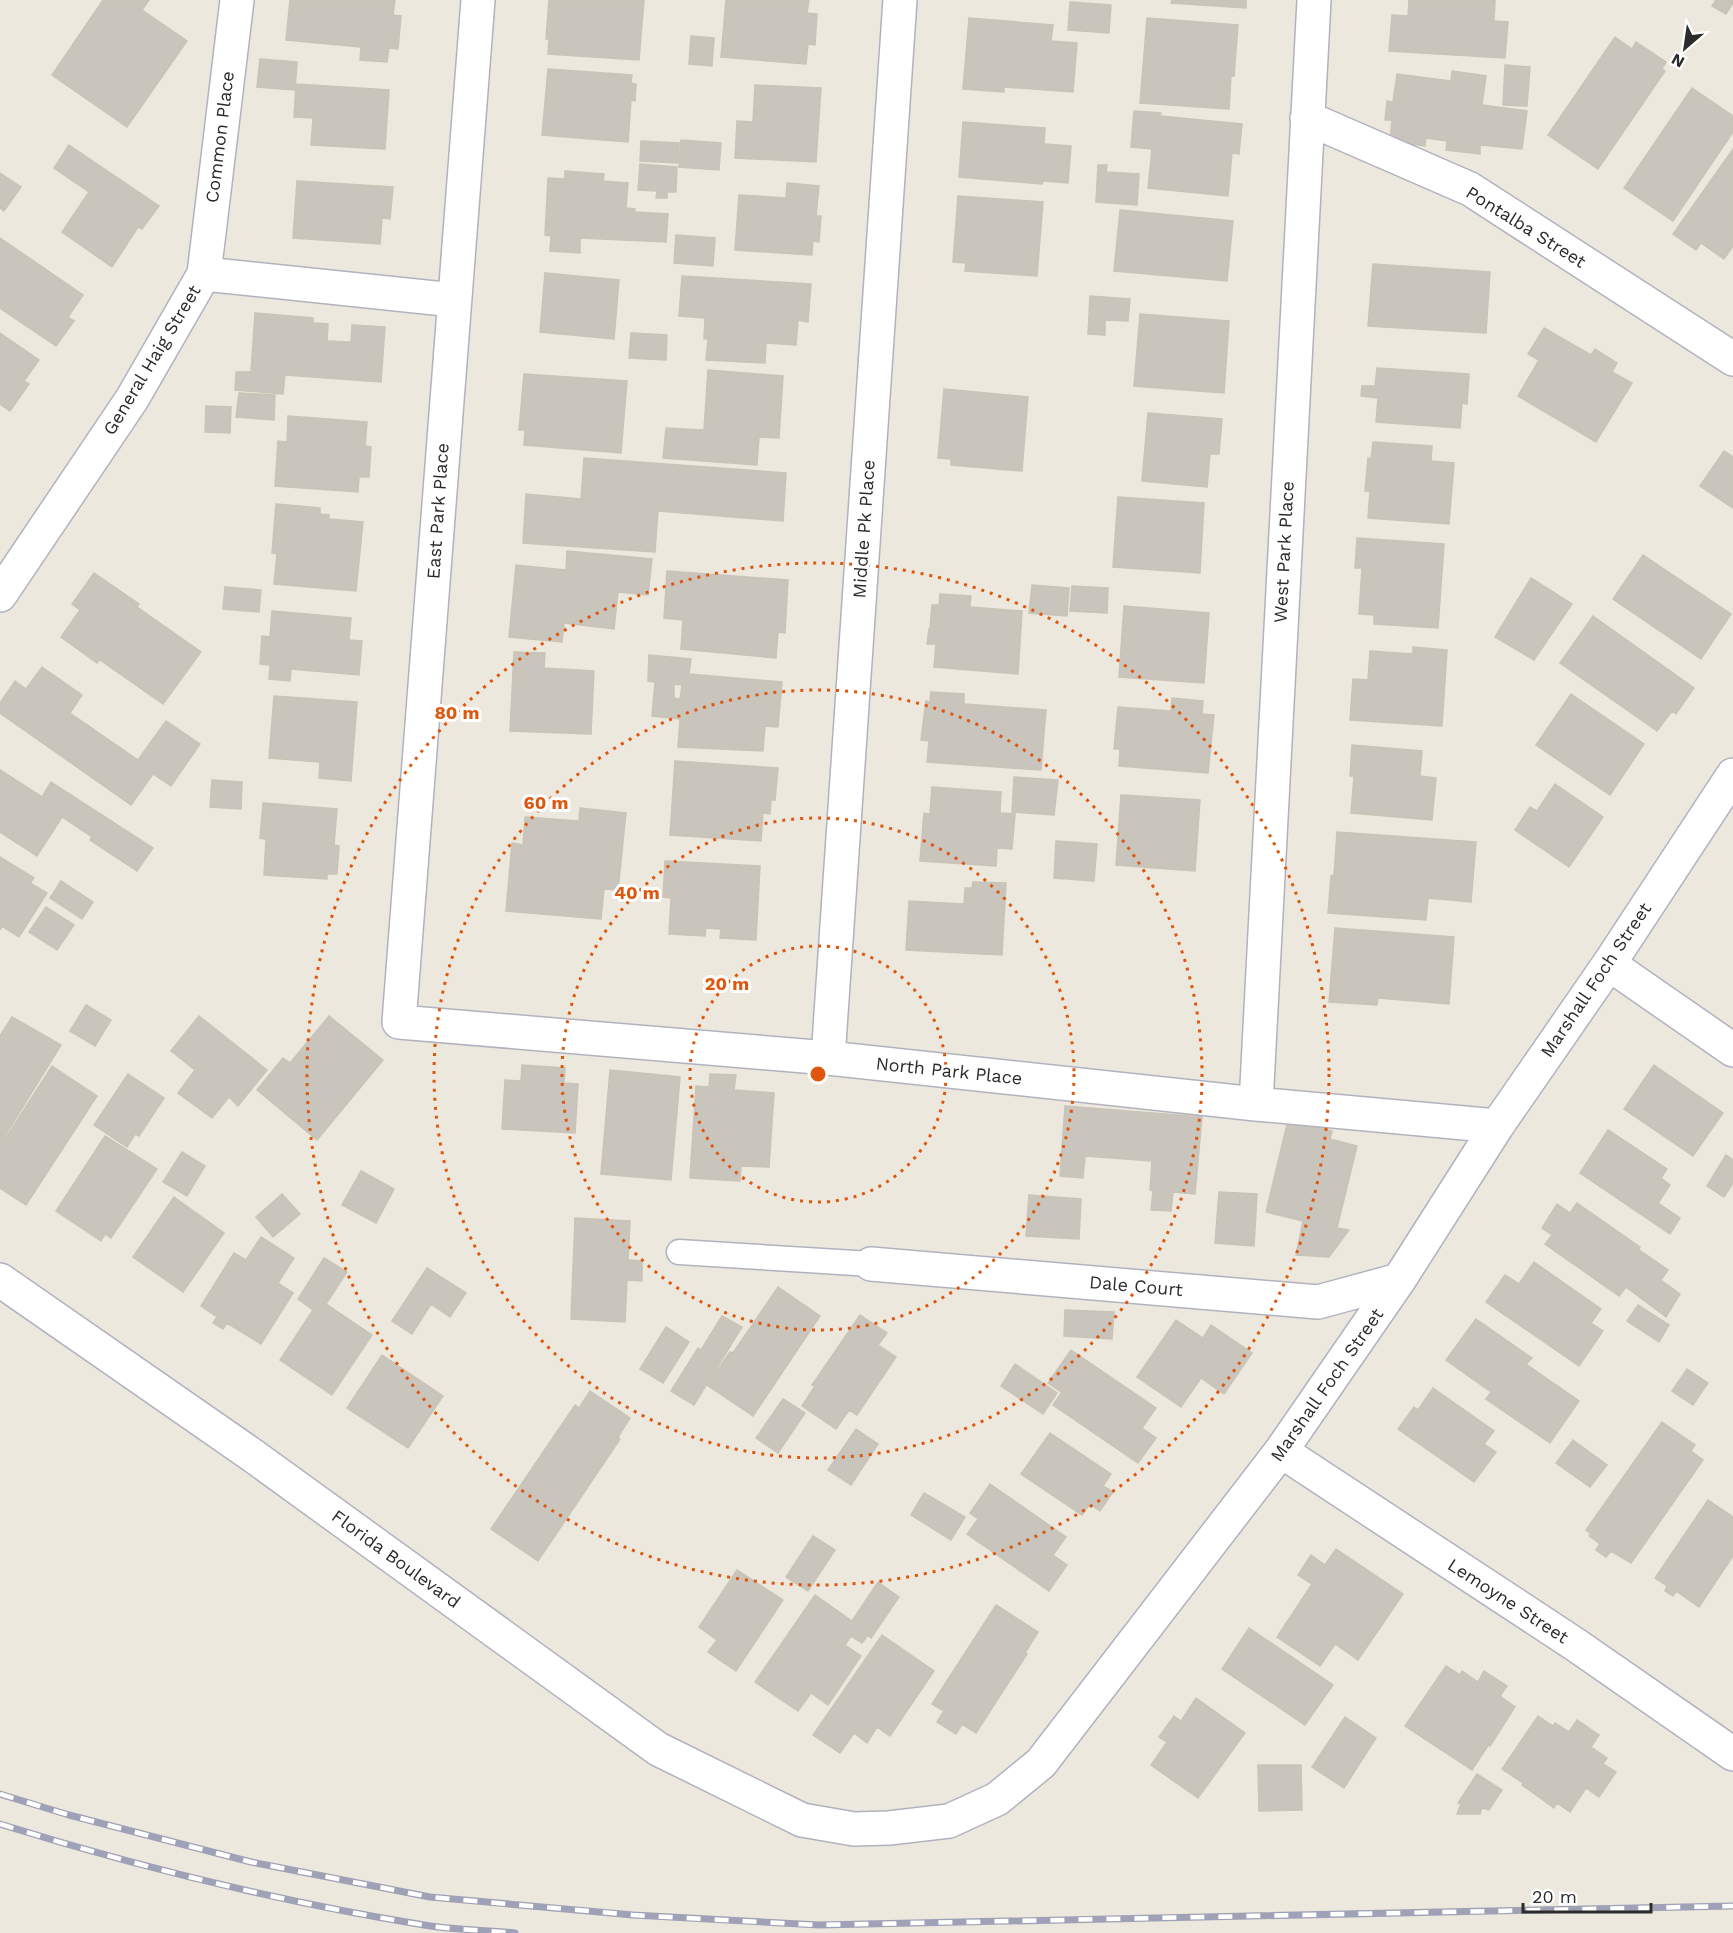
<svg xmlns="http://www.w3.org/2000/svg" width="1733" height="1933" font-family="'Work Sans',sans-serif">
<style>
.building{fill:#c9c4bc;stroke:#c9c4b6;stroke-width:1.5;fill-rule:evenodd}
.lines{fill:none;stroke-linecap:round;stroke-linejoin:round}
.lane-casing{stroke:#b1b2bf;stroke-width:27}
.street-casing{stroke:#b1b2bf;stroke-width:36}
.lane{stroke:#fff;stroke-width:24}
.street{stroke:#fff;stroke-width:33}
.rail-casing{stroke:#9fa1b6;stroke-width:7}
.rail{stroke:#fff;stroke-width:4.5;stroke-dasharray:14;stroke-linecap:butt}
.ring{fill:none;stroke:#df570e;stroke-width:3;stroke-dasharray:3 6}
.labels{text-anchor:middle;stroke-width:6;stroke-linejoin:round;paint-order:stroke}
.street-label{font-size:18px;fill:#2b2b2b;stroke:#fff}
.centre{fill:#df570e;stroke:#fff;stroke-width:3}
.ring-label{font-size:18px;text-anchor:middle;font-weight:bold;fill:#df570e;stroke:#fff;stroke-width:6;stroke-linejoin:round;paint-order:stroke}
</style>
<rect width="100%" height="100%" fill="#ede8dd"/>
<path class="building" d="M 103,0 L 149,0 L 142,10 L 187,41 L 127,127 L 52,75 Z
M 290,0 L 395,0 L 393,15 L 401,16 L 398,49 L 389,48 L 387,62 L 360,60 L 361,47 L 286,40 Z
M 549,0 L 644,0 L 639,60 L 548,54 L 549,39 L 546,39 Z
M 726,0 L 809,0 L 807,13 L 817,14 L 815,45 L 808,44 L 806,64 L 721,57 Z
M 1172,0 L 1246,0 L 1246,8 L 1171,3 Z
M 1409,0 L 1495,0 L 1494,21 L 1508,22 L 1505,58 L 1389,51 L 1392,15 L 1408,16 Z
M 1716,0 L 1733,0 L 1733,3 L 1726,14 L 1712,6 Z
M 1070,2 L 1111,5 L 1109,33 L 1068,30 Z
M 969,18 L 1053,25 L 1051,41 L 1077,43 L 1073,92 L 1004,87 L 1004,92 L 963,89 Z
M 1147,18 L 1238,25 L 1234,76 L 1231,75 L 1229,109 L 1140,103 Z
M 691,36 L 714,38 L 712,66 L 689,64 Z
M 1615,37 L 1632,49 L 1636,42 L 1666,62 L 1662,69 L 1665,71 L 1598,169 L 1548,135 Z
M 260,59 L 297,62 L 295,90 L 257,87 Z
M 1505,65 L 1530,67 L 1527,106 L 1503,105 Z
M 548,69 L 632,75 L 631,83 L 636,84 L 635,101 L 631,100 L 628,142 L 542,135 Z
M 1452,71 L 1486,76 L 1482,105 L 1527,111 L 1522,149 L 1480,145 L 1480,154 L 1446,150 L 1447,141 L 1426,138 L 1425,146 L 1390,141 L 1392,120 L 1385,120 L 1387,101 L 1393,102 L 1397,74 L 1451,81 Z
M 296,84 L 389,90 L 385,149 L 311,145 L 313,118 L 294,117 Z
M 755,85 L 821,88 L 816,162 L 735,158 L 737,121 L 753,122 Z
M 1692,88 L 1733,116 L 1733,132 L 1673,221 L 1624,188 Z
M 1134,111 L 1161,113 L 1160,116 L 1242,124 L 1239,154 L 1232,153 L 1228,196 L 1148,188 L 1152,149 L 1131,147 Z
M 963,122 L 1045,128 L 1044,144 L 1071,146 L 1068,183 L 1043,181 L 1042,184 L 959,177 Z
M 681,140 L 721,143 L 719,170 L 679,167 Z
M 641,141 L 679,143 L 678,163 L 640,161 Z
M 69,145 L 159,206 L 142,229 L 138,227 L 112,267 L 62,232 L 89,192 L 54,168 Z
M 1733,149 L 1733,246 L 1724,259 L 1701,243 L 1696,250 L 1673,234 Z
M 640,164 L 677,167 L 676,192 L 667,192 L 667,198 L 656,198 L 657,191 L 638,190 Z
M 1098,165 L 1107,165 L 1106,172 L 1139,174 L 1137,205 L 1096,202 Z
M 565,171 L 604,174 L 603,181 L 628,183 L 626,208 L 635,209 L 635,212 L 668,214 L 666,242 L 580,238 L 580,253 L 550,251 L 551,236 L 545,235 L 548,178 L 565,179 Z
M 0,173 L 21,187 L 4,211 L 0,208 Z
M 297,181 L 393,187 L 390,219 L 382,218 L 380,244 L 293,238 Z
M 787,183 L 819,186 L 816,216 L 821,216 L 819,242 L 813,241 L 812,255 L 735,250 L 739,195 L 786,198 Z
M 958,196 L 1043,202 L 1037,276 L 965,271 L 966,263 L 953,262 Z
M 1120,210 L 1233,221 L 1227,281 L 1114,271 Z
M 676,235 L 715,238 L 713,266 L 674,263 Z
M 0,238 L 83,295 L 68,317 L 74,321 L 56,346 L 0,308 Z
M 1373,264 L 1490,272 L 1486,333 L 1368,326 Z
M 545,273 L 619,280 L 614,339 L 540,332 Z
M 682,276 L 811,284 L 808,322 L 798,320 L 796,345 L 766,343 L 765,363 L 706,360 L 708,339 L 704,339 L 705,318 L 679,316 Z
M 1090,296 L 1130,299 L 1128,321 L 1105,320 L 1105,335 L 1088,334 Z
M 255,313 L 313,318 L 313,323 L 328,324 L 327,341 L 351,342 L 352,325 L 385,327 L 381,382 L 285,375 L 283,394 L 235,390 L 236,372 L 251,372 Z
M 1140,314 L 1229,321 L 1224,393 L 1134,386 Z
M 1544,328 L 1591,355 L 1595,349 L 1617,363 L 1612,372 L 1632,383 L 1596,442 L 1518,396 L 1539,360 L 1528,354 Z
M 0,333 L 39,360 L 24,381 L 29,384 L 10,411 L 0,404 Z
M 631,333 L 667,335 L 666,360 L 629,358 Z
M 1377,368 L 1469,374 L 1467,404 L 1462,403 L 1460,428 L 1376,422 L 1378,398 L 1361,396 L 1362,386 L 1375,386 Z
M 708,370 L 783,376 L 779,438 L 759,437 L 757,465 L 663,458 L 666,428 L 704,430 Z
M 524,374 L 627,381 L 621,453 L 524,445 L 525,430 L 519,430 Z
M 944,389 L 1028,397 L 1022,471 L 951,465 L 951,459 L 938,458 Z
M 239,393 L 275,395 L 274,420 L 236,417 Z
M 206,406 L 231,407 L 230,433 L 205,432 Z
M 1148,413 L 1222,419 L 1219,454 L 1210,454 L 1207,487 L 1142,481 Z
M 288,416 L 367,422 L 365,446 L 371,447 L 369,477 L 359,477 L 358,492 L 275,486 L 278,441 L 287,442 Z
M 1373,442 L 1432,446 L 1431,461 L 1454,463 L 1449,524 L 1368,518 L 1370,491 L 1365,491 L 1368,458 L 1371,459 Z
M 1724,451 L 1733,457 L 1733,508 L 1700,486 Z
M 584,458 L 786,473 L 783,521 L 658,511 L 655,552 L 523,543 L 526,494 L 581,499 Z
M 1118,497 L 1204,503 L 1200,573 L 1113,567 Z
M 276,504 L 320,508 L 320,514 L 329,515 L 329,519 L 363,522 L 356,591 L 274,584 L 277,554 L 272,553 Z
M 1357,538 L 1444,544 L 1438,628 L 1374,624 L 1374,615 L 1359,614 L 1362,568 L 1355,568 Z
M 567,551 L 652,559 L 648,595 L 618,592 L 614,629 L 564,623 L 562,642 L 509,637 L 516,565 L 566,570 Z
M 1643,555 L 1731,614 L 1701,659 L 1613,599 Z
M 667,571 L 788,580 L 785,633 L 778,632 L 776,658 L 681,649 L 683,620 L 664,618 Z
M 94,573 L 139,604 L 137,607 L 201,652 L 163,704 L 100,660 L 97,663 L 61,637 L 80,610 L 72,604 Z
M 1531,578 L 1572,604 L 1534,660 L 1495,637 Z
M 1032,585 L 1069,588 L 1067,616 L 1029,613 Z
M 1072,586 L 1108,588 L 1107,613 L 1070,611 Z
M 225,587 L 261,590 L 259,612 L 223,609 Z
M 940,594 L 971,596 L 970,607 L 1022,611 L 1018,674 L 934,667 L 936,644 L 927,644 L 929,629 L 930,629 L 932,605 L 939,605 Z
M 1124,606 L 1209,613 L 1204,683 L 1119,677 Z
M 272,611 L 351,618 L 349,640 L 362,641 L 359,675 L 291,669 L 290,681 L 269,679 L 270,665 L 260,664 L 262,636 L 270,637 Z
M 1593,616 L 1694,688 L 1676,714 L 1672,711 L 1657,731 L 1560,663 Z
M 1413,647 L 1447,650 L 1442,726 L 1350,720 L 1353,679 L 1368,680 L 1370,651 L 1413,654 Z
M 514,652 L 545,653 L 544,668 L 594,671 L 591,734 L 510,731 Z
M 649,655 L 691,659 L 689,674 L 782,682 L 778,727 L 765,726 L 763,751 L 678,747 L 680,719 L 652,716 L 655,682 L 648,681 ZM 674,684 L 682,685 L 680,699 L 674,698 Z
M 42,667 L 82,695 L 70,713 L 138,760 L 166,721 L 200,744 L 171,786 L 153,774 L 131,805 L 0,713 L 0,703 L 15,681 L 26,689 Z
M 931,692 L 964,694 L 964,704 L 1046,710 L 1041,770 L 927,762 L 929,741 L 921,740 L 926,701 L 930,702 Z
M 1571,694 L 1644,744 L 1610,795 L 1536,745 Z
M 274,696 L 357,702 L 351,781 L 319,778 L 320,762 L 269,758 Z
M 1172,698 L 1203,701 L 1202,714 L 1214,715 L 1208,773 L 1119,766 L 1120,749 L 1114,749 L 1118,707 L 1171,711 Z
M 1352,745 L 1422,751 L 1420,776 L 1436,778 L 1432,820 L 1351,813 L 1354,776 L 1350,776 Z
M 675,761 L 778,768 L 775,800 L 771,800 L 770,814 L 763,813 L 761,841 L 670,835 Z
M 0,770 L 42,797 L 51,782 L 153,848 L 137,871 L 90,840 L 92,837 L 62,817 L 37,856 L 0,832 Z
M 1014,777 L 1058,780 L 1054,815 L 1012,812 Z
M 212,780 L 242,782 L 241,809 L 210,807 Z
M 1555,784 L 1603,817 L 1569,867 L 1515,830 L 1530,807 L 1537,811 Z
M 932,787 L 1001,792 L 1000,813 L 1015,814 L 1012,849 L 997,848 L 996,866 L 920,861 L 924,813 L 930,814 Z
M 1121,795 L 1200,800 L 1195,871 L 1116,865 Z
M 263,803 L 337,809 L 334,845 L 339,846 L 337,874 L 327,874 L 327,879 L 264,875 L 266,839 L 260,838 Z
M 580,808 L 626,813 L 618,890 L 604,889 L 601,919 L 506,911 L 512,843 L 523,845 L 525,817 L 579,821 Z
M 1337,832 L 1476,842 L 1471,902 L 1428,898 L 1426,920 L 1328,913 L 1331,876 L 1334,875 Z
M 1056,841 L 1097,844 L 1094,881 L 1054,878 Z
M 0,857 L 34,878 L 30,883 L 47,893 L 19,937 L 2,926 L 0,930 Z
M 665,861 L 760,866 L 756,940 L 720,938 L 721,929 L 706,928 L 705,936 L 669,934 L 671,898 L 663,897 Z
M 61,881 L 93,902 L 82,919 L 50,898 Z
M 973,882 L 1006,883 L 1002,955 L 906,950 L 909,901 L 964,904 L 965,888 L 972,888 Z
M 46,907 L 74,925 L 57,950 L 29,932 Z
M 1335,928 L 1454,937 L 1449,1004 L 1378,998 L 1377,1005 L 1329,1002 Z
M 86,1005 L 111,1020 L 95,1046 L 70,1031 Z
M 199,1016 L 267,1070 L 238,1106 L 229,1097 L 212,1118 L 178,1093 L 195,1070 L 171,1051 Z
M 329,1016 L 383,1060 L 317,1140 L 257,1090 L 283,1058 L 290,1063 Z
M 12,1017 L 61,1045 L 0,1144 L 0,1036 Z
M 522,1065 L 565,1068 L 564,1083 L 578,1084 L 575,1133 L 502,1129 L 505,1080 L 521,1081 Z
M 1654,1065 L 1723,1113 L 1693,1156 L 1624,1109 Z
M 52,1066 L 97,1096 L 26,1205 L 0,1188 L 0,1147 Z
M 610,1070 L 680,1077 L 671,1180 L 601,1174 Z
M 128,1074 L 164,1098 L 139,1136 L 135,1134 L 127,1147 L 94,1125 Z
M 710,1074 L 736,1075 L 734,1090 L 774,1093 L 769,1167 L 741,1166 L 740,1181 L 690,1178 L 696,1086 L 709,1087 Z
M 1065,1106 L 1202,1117 L 1195,1194 L 1173,1192 L 1171,1211 L 1151,1210 L 1153,1191 L 1150,1190 L 1152,1161 L 1085,1156 L 1083,1178 L 1060,1176 Z
M 1288,1120 L 1332,1131 L 1330,1139 L 1357,1146 L 1337,1228 L 1349,1230 L 1329,1257 L 1296,1255 L 1303,1221 L 1266,1212 Z
M 1608,1130 L 1667,1169 L 1661,1178 L 1670,1185 L 1658,1203 L 1680,1218 L 1670,1234 L 1580,1173 Z
M 105,1136 L 157,1169 L 111,1238 L 105,1234 L 101,1241 L 56,1211 Z
M 182,1152 L 205,1166 L 187,1196 L 163,1182 Z
M 1726,1155 L 1733,1160 L 1733,1183 L 1724,1197 L 1707,1186 Z
M 361,1171 L 394,1189 L 376,1223 L 342,1205 Z
M 1219,1192 L 1257,1194 L 1254,1246 L 1215,1243 Z
M 282,1194 L 300,1214 L 273,1237 L 256,1217 Z
M 1029,1195 L 1081,1199 L 1079,1239 L 1026,1236 Z
M 174,1197 L 224,1233 L 183,1292 L 133,1257 Z
M 1577,1203 L 1640,1247 L 1638,1249 L 1668,1270 L 1661,1280 L 1680,1294 L 1666,1317 L 1626,1287 L 1619,1296 L 1545,1244 L 1552,1235 L 1542,1228 L 1557,1204 L 1570,1213 Z
M 575,1218 L 630,1221 L 628,1260 L 642,1261 L 642,1281 L 627,1280 L 625,1322 L 571,1319 Z
M 261,1237 L 294,1258 L 278,1283 L 293,1293 L 261,1344 L 227,1323 L 223,1329 L 213,1323 L 217,1317 L 201,1306 L 234,1253 L 246,1260 Z
M 324,1258 L 347,1272 L 326,1304 L 372,1335 L 332,1395 L 280,1360 L 313,1310 L 298,1299 Z
M 1534,1262 L 1601,1309 L 1591,1323 L 1603,1331 L 1579,1366 L 1486,1302 L 1505,1275 L 1519,1284 Z
M 427,1268 L 466,1293 L 450,1317 L 431,1304 L 412,1334 L 392,1321 Z
M 778,1287 L 820,1316 L 753,1416 L 707,1385 L 730,1352 L 733,1353 Z
M 1638,1305 L 1669,1325 L 1659,1342 L 1627,1321 Z
M 1065,1310 L 1114,1312 L 1112,1339 L 1064,1336 Z
M 860,1315 L 887,1333 L 878,1345 L 896,1357 L 857,1415 L 849,1410 L 836,1429 L 802,1406 L 815,1386 L 812,1385 Z
M 722,1316 L 742,1327 L 694,1405 L 671,1391 L 698,1348 L 701,1350 Z
M 1476,1319 L 1532,1358 L 1526,1364 L 1579,1401 L 1550,1443 L 1486,1399 L 1491,1392 L 1446,1360 Z
M 1176,1320 L 1203,1338 L 1211,1325 L 1252,1353 L 1224,1394 L 1201,1378 L 1181,1407 L 1137,1377 Z
M 666,1327 L 689,1342 L 663,1383 L 640,1369 Z
M 1071,1350 L 1156,1408 L 1142,1428 L 1156,1438 L 1138,1463 L 1053,1405 L 1062,1392 L 1048,1383 Z
M 382,1355 L 443,1396 L 408,1448 L 347,1408 Z
M 1015,1364 L 1057,1393 L 1043,1414 L 1001,1386 Z
M 1687,1369 L 1708,1383 L 1693,1405 L 1672,1391 Z
M 1433,1388 L 1494,1431 L 1484,1444 L 1496,1452 L 1474,1482 L 1398,1429 L 1414,1407 L 1418,1410 Z
M 590,1391 L 630,1418 L 618,1437 L 620,1439 L 538,1561 L 491,1529 L 575,1405 L 579,1408 Z
M 783,1399 L 805,1413 L 778,1453 L 756,1438 Z
M 1662,1422 L 1695,1445 L 1691,1451 L 1703,1460 L 1631,1563 L 1611,1551 L 1606,1557 L 1596,1550 L 1600,1544 L 1589,1536 L 1591,1534 L 1586,1530 Z
M 856,1429 L 878,1444 L 851,1485 L 828,1470 Z
M 1050,1433 L 1111,1474 L 1103,1486 L 1113,1492 L 1100,1511 L 1090,1504 L 1082,1515 L 1021,1474 Z
M 1573,1440 L 1607,1465 L 1590,1487 L 1556,1463 Z
M 990,1484 L 1066,1537 L 1053,1555 L 1067,1565 L 1049,1591 L 967,1534 L 978,1519 L 970,1513 Z
M 924,1493 L 965,1517 L 951,1540 L 911,1515 Z
M 1708,1500 L 1733,1517 L 1733,1556 L 1699,1607 L 1676,1591 L 1673,1596 L 1665,1591 L 1667,1586 L 1655,1578 Z
M 813,1536 L 835,1550 L 808,1591 L 786,1577 Z
M 1336,1549 L 1403,1594 L 1358,1660 L 1335,1644 L 1320,1666 L 1277,1637 L 1312,1584 L 1298,1575 L 1311,1555 L 1325,1565 Z
M 737,1570 L 783,1600 L 736,1671 L 708,1652 L 717,1640 L 699,1627 Z
M 878,1582 L 899,1597 L 871,1638 L 868,1635 L 862,1643 L 851,1636 L 845,1645 L 861,1656 L 828,1705 L 811,1693 L 798,1711 L 755,1682 L 815,1595 L 852,1621 Z
M 996,1605 L 1038,1632 L 1025,1653 L 1027,1654 L 976,1733 L 962,1724 L 956,1734 L 937,1722 L 944,1711 L 932,1704 Z
M 1249,1628 L 1333,1685 L 1305,1725 L 1222,1669 Z
M 882,1635 L 934,1671 L 890,1736 L 877,1727 L 867,1743 L 854,1733 L 840,1753 L 813,1735 Z
M 1446,1666 L 1460,1675 L 1462,1671 L 1478,1682 L 1484,1671 L 1507,1686 L 1500,1696 L 1515,1707 L 1490,1746 L 1489,1744 L 1472,1770 L 1405,1726 Z
M 1196,1698 L 1245,1733 L 1198,1798 L 1151,1765 L 1167,1742 L 1159,1737 L 1174,1716 L 1181,1721 Z
M 1538,1716 L 1553,1726 L 1555,1723 L 1569,1732 L 1577,1720 L 1599,1735 L 1591,1747 L 1607,1758 L 1603,1764 L 1616,1772 L 1599,1797 L 1586,1788 L 1570,1812 L 1557,1803 L 1554,1808 L 1522,1785 L 1523,1783 L 1502,1769 Z
M 1345,1717 L 1376,1738 L 1344,1788 L 1312,1767 Z
M 1258,1765 L 1301,1765 L 1302,1810 L 1259,1811 Z
M 1477,1774 L 1502,1790 L 1489,1810 L 1482,1808 L 1480,1814 L 1457,1814 L 1461,1804 L 1458,1803 Z"/>
<g class="lines">
<defs>
<path id="lane" d="M 679,1252 L 871,1264"/>
<path id="street" d="M 478,0 L 399,1022 L 828,1058 L 1256,1104 L 1497,1126
M 1307,118 L 1470,189 L 1733,359
M 204,274 L 454,300
M 0,595 L 132,399 L 204,274 L 237,0
M 1609,964 L 1733,1050
M 828,1058 L 900,0
M 1256,1104 L 1314,0
M 871,1264 L 1318,1302 L 1399,1280
M 0,1280 L 252,1455 L 658,1749 L 802,1820 L 854,1829 L 889,1828 L 949,1821 L 997,1799 L 1041,1763 L 1281,1451 L 1399,1280 L 1497,1126 L 1609,964 L 1733,775
M 1281,1451 L 1576,1645 L 1733,1754"/>
</defs>
<use href="#lane" class="lane-casing"/>
<use href="#street" class="street-casing"/>
<use href="#lane" class="lane"/>
<use href="#street" class="street"/>
<defs>
<path id="rail" d="M 0,1794 L 69,1815 L 251,1862 L 430,1897 L 633,1915 L 819,1925 L 1733,1906
M 0,1824 C 139,1867 281,1902 424,1925 C 454,1930 485,1930 515,1933"/>
</defs>
<use href="#rail" class="rail-casing"/>
<use href="#rail" class="rail"/>
</g>
<g class="ring">
<circle cx="818" cy="1074" r="128"/>
<circle cx="818" cy="1074" r="256"/>
<circle cx="818" cy="1074" r="384"/>
<circle cx="818" cy="1074" r="511"/>
</g>
<g class="labels">
<g class="street-label">
<text transform="translate(220 137) rotate(-83)" y="6">Common Place</text>
<text transform="translate(1526 227) rotate(32)" y="6">Pontalba Street</text>
<text transform="translate(152 360) rotate(-59)" y="6">General Haig Street</text>
<text transform="translate(438 511) rotate(-86)" y="6">East Park Place</text>
<text transform="translate(864 529) rotate(-86)" y="6">Middle Pk Place</text>
<text transform="translate(1284 552) rotate(-87)" y="6">West Park Place</text>
<text transform="translate(1596 980) rotate(-56)" y="6">Marshall Foch Street</text>
<text transform="translate(949 1071) rotate(6)" y="6">North Park Place</text>
<text transform="translate(1136 1286) rotate(5)" y="6">Dale Court</text>
<text transform="translate(1327 1385) rotate(-55)" y="6">Marshall Foch Street</text>
<text transform="translate(396 1559) rotate(36)" y="6">Florida Boulevard</text>
<text transform="translate(1508 1601) rotate(33)" y="6">Lemoyne Street</text>
</g>
</g>
<circle cx="818" cy="1074" r="9" class="centre"/>
<g class="ring-label">
<text x="457" y="719">80 m</text>
<text x="546" y="809">60 m</text>
<text x="637" y="899">40 m</text>
<text x="727" y="990">20 m</text>
</g>
<g transform="translate(1685 48) rotate(209)" stroke="#ffffff" stroke-width="4.5" paint-order="stroke">
<path d="M0-4.5L10 22L0 15L-10 22Z" fill="#2b2b2b"/>
<text y="-9" font-size="16" font-weight="bold" text-anchor="middle" fill="#2b2b2b">N</text>
</g>
<path d="M1523 1903v9h128v-9" fill="none" stroke="#2b2b2b" stroke-width="3"/>
<text x="1532" y="1903" font-size="18" fill="#2b2b2b" stroke="#ffffff" stroke-width="4.5" paint-order="stroke">20 m</text>
</svg>
